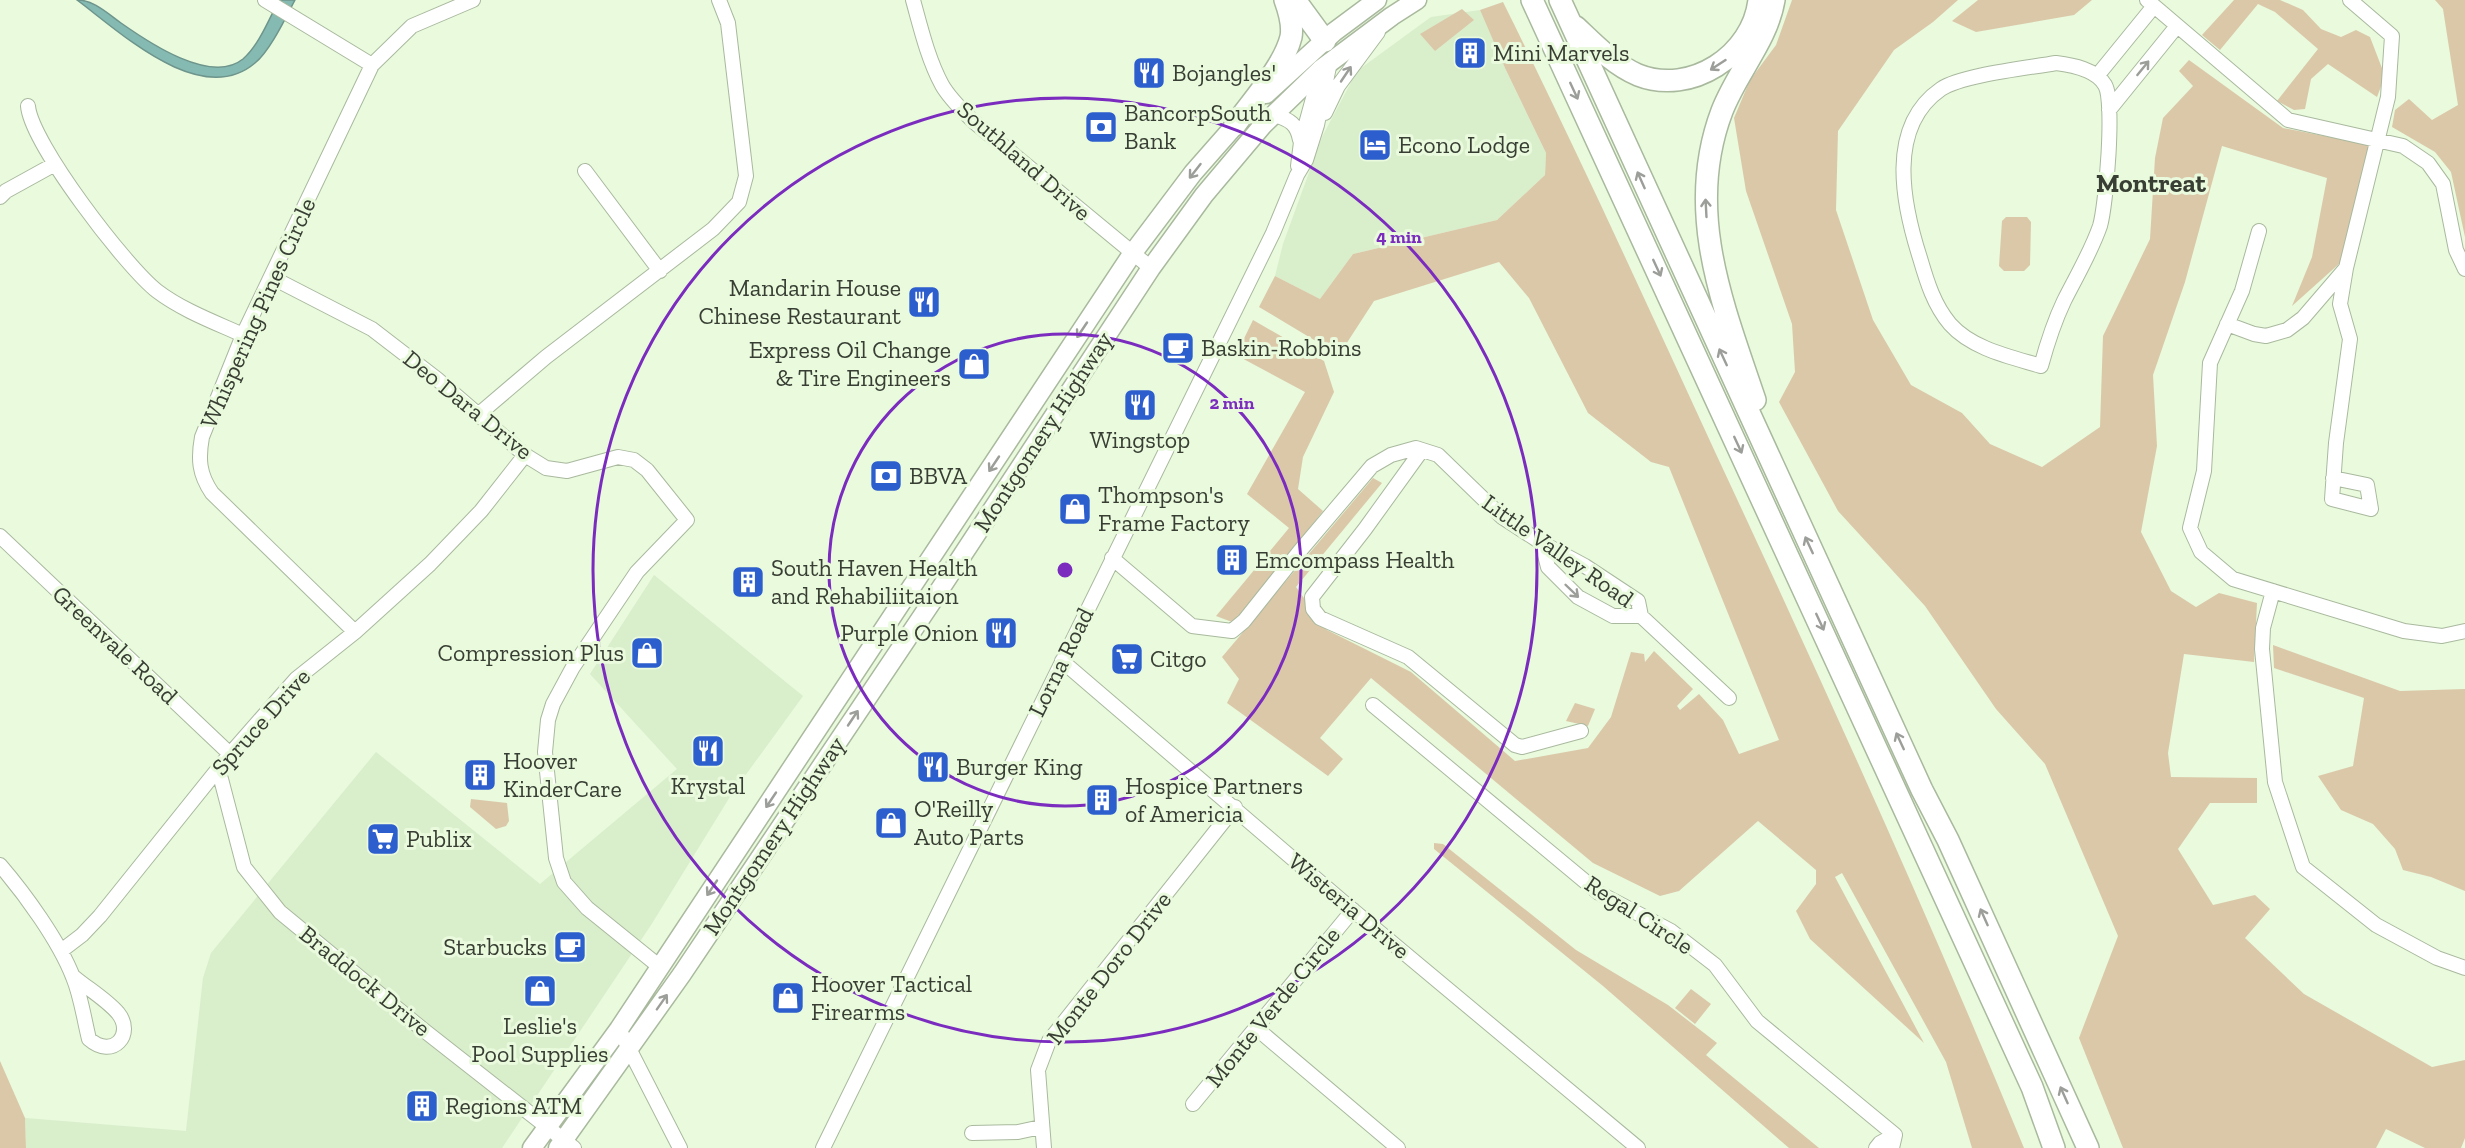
<svg xmlns="http://www.w3.org/2000/svg" width="2465" height="1148" font-family="'Zilla Slab',serif">
<style>
.built{fill:#d9eecb}
.green{fill:#dbc8a9}
.water{fill:#85bab2;stroke:#6e958c;stroke-width:1.5}
.lines{fill:none;stroke-linecap:round;stroke-linejoin:round}
.minor-casing{stroke:#a9b99e;stroke-width:16}
.major-casing{stroke:#a9b99e;stroke-width:21}
.highway-casing{stroke:#a9b99e;stroke-width:24}
.minor{stroke:#fff;stroke-width:14}
.major{stroke:#fff;stroke-width:18}
.highway{stroke:#fff;stroke-width:21}
.oneway{stroke:#9c9e99}
.ring{fill:none;stroke:#7b2cbf;stroke-width:3}
.labels{text-anchor:middle;stroke-width:6;stroke-linejoin:round;paint-order:stroke}
.poi-label{font-size:24px;fill:#383e33;stroke:#e9fadd;text-anchor:start}
.street-label{font-size:24px;fill:#383e33;stroke:#e9fadd}
.neighbourhood-label{font-size:26px;font-weight:bold;fill:#383e33;stroke:#e9fadd}
.centre{fill:#7b2cbf;stroke:#e9fadd;stroke-width:3}
.ring-label{font-size:18px;text-anchor:middle;font-weight:bold;fill:#7b2cbf;stroke:#e9fadd;stroke-width:6;stroke-linejoin:round;paint-order:stroke}
</style>
<rect width="100%" height="100%" fill="#e9fadd"/>
<path class="built" d="M 1480,10 L 1505,68 L 1546,153 L 1545,175 L 1497,220 L 1353,254 L 1320,299 L 1275,276 L 1283,244 L 1322,137 L 1357,71 L 1431,17 Z
M 654,575 L 803,696 L 731,795 L 651,925 L 502,1148 L 26,1148 L 25,1118 L 186,1131 L 203,978 L 211,953 L 376,752 L 540,884 L 677,769 L 590,674 Z"/>
<path class="green" d="M 1792,0 L 1958,0 L 1933,22 L 1894,50 L 1838,131 L 1836,210 L 1873,320 L 1911,385 L 1962,413 L 1990,444 L 2042,467 L 2100,427 L 2103,336 L 2150,239 L 2155,158 L 2163,118 L 2193,86 L 2179,71 L 2189,60 L 2283,128 L 2370,145 L 2340,263 L 2292,306 L 2312,257 L 2327,178 L 2222,146 L 2185,282 L 2153,375 L 2157,446 L 2141,532 L 2171,591 L 2196,607 L 2219,593 L 2257,603 L 2254,662 L 2184,654 L 2168,753 L 2171,777 L 2257,778 L 2257,803 L 2210,803 L 2178,849 L 2213,905 L 2255,895 L 2270,909 L 2245,938 L 2304,994 L 2432,1067 L 2465,1060 L 2465,1138 L 2461,1148 L 2425,1148 L 2386,1129 L 2376,1148 L 2123,1148 L 2079,1038 L 2118,936 L 2045,764 L 1996,709 L 1925,606 L 1838,511 L 1779,402 L 1795,372 L 1792,324 L 1746,191 L 1734,118 L 1750,80 L 1776,45 Z
M 1978,0 L 2092,0 L 2074,15 L 1976,32 L 1952,21 Z
M 2234,0 L 2280,0 L 2303,10 L 2321,29 L 2341,37 L 2356,30 L 2370,37 L 2385,76 L 2377,97 L 2328,64 L 2311,79 L 2305,109 L 2294,110 L 2277,101 L 2318,49 L 2275,12 L 2258,4 L 2220,50 L 2202,35 Z
M 2435,0 L 2465,0 L 2465,237 L 2451,172 L 2435,152 L 2392,127 L 2395,110 L 2409,99 L 2432,120 L 2458,105 L 2443,9 Z
M 1503,2 C 1577,151 1646,302 1716,454 C 1823,683 1928,914 2024,1148 L 1972,1148 L 1946,1062 L 1842,873 L 1835,877 L 1924,1043 L 1810,939 L 1796,911 L 1816,884 L 1816,870 L 1758,821 L 1679,891 L 1660,896 L 1593,863 L 1371,678 L 1320,738 L 1343,759 L 1328,776 L 1227,703 L 1239,679 L 1222,657 L 1373,478 L 1382,483 L 1296,587 L 1327,630 L 1411,672 L 1515,761 L 1588,748 L 1611,717 L 1631,652 L 1644,654 L 1645,662 L 1654,651 L 1693,689 L 1677,706 L 1680,710 L 1699,694 L 1723,720 L 1739,754 L 1779,740 L 1669,467 L 1651,462 L 1588,413 L 1529,298 L 1499,262 L 1374,301 L 1339,355 L 1259,307 L 1275,276 L 1320,299 L 1353,254 L 1497,220 L 1545,175 L 1546,153 L 1505,68 L 1480,10 Z
M 1462,9 L 1474,20 L 1435,51 L 1420,34 Z
M 2006,217 L 2027,217 L 2031,222 L 2030,265 L 2024,271 L 2004,271 L 1999,266 L 2002,221 Z
M 1253,320 L 1324,361 L 1334,392 L 1303,457 L 1298,489 L 1323,511 L 1248,607 L 1232,622 L 1216,616 L 1289,528 L 1247,494 L 1305,392 L 1236,355 Z
M 2273,645 L 2400,691 L 2465,689 L 2465,891 L 2431,877 L 2403,870 L 2395,849 L 2373,824 L 2341,810 L 2318,776 L 2353,766 L 2364,698 L 2274,668 Z
M 1575,703 L 1595,709 L 1588,726 L 1566,721 Z
M 471,799 L 507,803 L 509,821 L 506,826 L 496,829 L 470,807 Z
M 1434,843 L 1443,844 L 1576,950 L 1668,1005 L 1717,1043 L 1706,1055 L 1819,1148 L 1789,1148 L 1603,986 L 1434,849 Z
M 1691,989 L 1711,1004 L 1695,1024 L 1675,1008 Z
M 0,1061 L 25,1118 L 26,1148 L 0,1148 Z"/>
<path class="water" d="M 77,0 C 94,0 107,13 121,23 C 148,42 211,85 243,59 C 259,45 269,19 279,0 L 295,0 C 286,17 270,51 255,63 C 201,109 120,32 77,0 Z"/>
<g class="lines">
<defs>
<path id="minor" d="M 265,0 L 372,65
M 913,0 C 921,29 928,59 942,85 C 950,99 962,110 973,121 L 1151,268
M 2147,0 L 2288,120 L 2403,146 L 2428,163 L 2443,184 L 2456,250 L 2465,269
M 2056,63 C 2072,65 2096,69 2105,85 C 2115,101 2106,206 2100,226 C 2091,252 2076,277 2064,301 C 2054,322 2047,344 2041,366 C 2011,357 1972,349 1950,324 C 1934,305 1927,282 1920,258 C 1903,205 1886,127 1941,89 C 1962,75 2028,68 2056,63 Z
M 2097,76 L 2154,6
M 28,106 C 31,143 126,267 157,291 C 182,310 214,322 243,335
M 2109,110 L 2177,26
M 1325,113 L 1338,86 L 1378,32
M 1275,115 C 1290,120 1297,124 1300,140
M 1298,166 L 1301,142 L 1318,80
M 585,171 L 660,271
M 0,197 L 6,191 L 55,164
M 2259,231 L 2242,291 L 2210,363 L 2204,471 L 2190,528 L 2201,552 L 2233,579 L 2404,631 L 2442,636 L 2465,631
M 271,277 L 372,329 L 437,379 L 525,455 L 546,468 L 567,471 L 618,457 L 634,460 L 647,470 L 687,520 L 637,572 L 573,667 L 553,704 L 548,720 L 545,752 L 556,858 L 564,882 L 587,908 L 660,967
M 2227,324 L 2254,334 L 2266,336 L 2287,330 L 2303,318 L 2346,268 L 2388,97 L 2392,36 L 2350,0
M 479,414 L 546,357 L 713,229 L 739,202 L 746,176 L 728,23 L 719,0
M 1422,450 L 1365,529 L 1312,597 L 1313,609 L 1320,618 L 1408,657 L 1515,745 L 1522,747 L 1581,731
M 2333,478 L 2367,485 L 2371,509 L 2332,499 L 2336,443 L 2350,339 L 2340,304 L 2346,268
M 0,536 L 230,754
M 1542,543 L 1548,567 L 1578,597 L 1613,616 L 1641,616
M 1112,558 L 1192,626 L 1232,631 L 1244,621 L 1299,552 L 1372,466 L 1391,455 L 1416,448 L 1438,455 L 1502,517 L 1542,543 L 1585,566 L 1638,601 L 1641,616 L 1729,698
M 2273,591 L 2263,628 L 2262,649 L 2275,782 L 2303,867 L 2376,925 L 2437,958 L 2465,968
M 355,632 L 212,493 C 199,474 198,459 202,437 L 243,335 L 372,65 L 412,26 L 473,0
M 1062,661 L 1342,901 L 1638,1148
M 1373,705 L 1599,893 L 1671,931 L 1715,965 L 1757,1021 L 1895,1135
M 217,770 L 221,779 L 244,867 L 280,912 L 421,1028 L 574,1148
M 0,865 C 25,894 59,941 73,977 C 81,996 84,1019 89,1039 C 113,1060 135,1034 118,1013 C 106,999 87,988 74,977
M 61,951 L 82,935 L 100,916 L 230,754 L 296,679 L 355,632 L 430,564 L 481,511 L 525,455
M 1256,1028 L 1398,1148
M 619,1029 L 680,1148
M 1193,1104 L 1353,910
M 972,1133 L 1018,1132 L 1041,1127
M 823,1148 L 1273,233 L 1297,175 L 1306,160 L 1317,125 L 1330,62
M 1044,1148 L 1038,1070 L 1049,1041 L 1235,807
M 1876,1148 L 1880,1143 L 1895,1135 L 1892,1148"/>
<path id="major" d="M 1266,94 L 1334,32 L 1377,0
M 532,1148 L 619,1029 L 1132,254 L 1193,173 L 1244,115
M 558,1148 L 682,974 L 931,603 L 1151,268 L 1204,195 L 1263,125 L 1321,69 L 1392,16 L 1417,0"/>
<path id="highway" d="M 1295,0 L 1325,41
M 1532,0 L 2032,1087 L 2054,1148
M 1560,0 L 1922,790 L 1948,840 L 2088,1148
M 1576,27 C 1595,45 1613,64 1638,75 C 1691,96 1753,55 1759,0
M 1235,125 C 1252,101 1284,66 1291,37 C 1293,26 1289,11 1285,0
M 1755,400 C 1723,305 1684,211 1722,111 C 1737,72 1767,41 1774,0"/>
</defs>
<use href="#minor" class="minor-casing"/>
<use href="#major" class="major-casing"/>
<use href="#highway" class="highway-casing"/>
<use href="#minor" class="minor"/>
<use href="#major" class="major"/>
<use href="#highway" class="highway"/>
</g>
<defs><path id="oneway-shaft" d="M-6 0H5M1.5-3L5.5 0L1.5 3" fill="none" stroke-width="1.6" stroke-linecap="round" stroke-linejoin="round" transform="scale(1.5)"/></defs>
<g class="oneway">
<use href="#oneway-shaft" transform="translate(1718 65) rotate(147)"/>
<use href="#oneway-shaft" transform="translate(2143 68) rotate(-51)"/>
<use href="#oneway-shaft" transform="translate(1346 74) rotate(-56)"/>
<use href="#oneway-shaft" transform="translate(1574 91) rotate(65)"/>
<use href="#oneway-shaft" transform="translate(1195 171) rotate(128)"/>
<use href="#oneway-shaft" transform="translate(1641 180) rotate(-114)"/>
<use href="#oneway-shaft" transform="translate(1706 208) rotate(-93)"/>
<use href="#oneway-shaft" transform="translate(1657 268) rotate(65)"/>
<use href="#oneway-shaft" transform="translate(1082 330) rotate(124)"/>
<use href="#oneway-shaft" transform="translate(1723 357) rotate(-115)"/>
<use href="#oneway-shaft" transform="translate(1738 445) rotate(65)"/>
<use href="#oneway-shaft" transform="translate(994 464) rotate(124)"/>
<use href="#oneway-shaft" transform="translate(1809 545) rotate(-115)"/>
<use href="#oneway-shaft" transform="translate(1572 591) rotate(44)"/>
<use href="#oneway-shaft" transform="translate(1820 622) rotate(65)"/>
<use href="#oneway-shaft" transform="translate(853 718) rotate(-56)"/>
<use href="#oneway-shaft" transform="translate(1900 741) rotate(-115)"/>
<use href="#oneway-shaft" transform="translate(771 800) rotate(124)"/>
<use href="#oneway-shaft" transform="translate(712 888) rotate(124)"/>
<use href="#oneway-shaft" transform="translate(1984 917) rotate(-114)"/>
<use href="#oneway-shaft" transform="translate(662 1002) rotate(-55)"/>
<use href="#oneway-shaft" transform="translate(2064 1095) rotate(-114)"/>
</g>
<g class="ring">
<circle cx="1065" cy="570" r="236"/>
<circle cx="1065" cy="570" r="472"/>
</g>
<defs>
<symbol id="building-square" viewBox="-11 -11 22 22"><rect x="-9" y="-9" width="18" height="18" rx="4" fill="#2d5ecd" stroke="#e9fadd"/><path d="M-4-6H4V6H1V3H-1V6H-4ZM-2.5-4.3h1.7v1.8h-1.7ZM.8-4.3h1.7v1.8H.8ZM-2.5-1h1.7V.8h-1.7ZM.8-1h1.7V.8H.8Z" fill="#fff"/></symbol>
<symbol id="restaurant-square" viewBox="-11 -11 22 22"><rect x="-9" y="-9" width="18" height="18" rx="4" fill="#2d5ecd" stroke="#e9fadd"/><path d="M-5-6h1v4h1v-4h1v4h1v-4h1v5L-1.5 .5V6h-2V.5L-5-1ZM5-6V6H3V1.5H1.5Q1.5-4 5-6Z" fill="#fff"/></symbol>
<symbol id="bank-square" viewBox="-11 -11 22 22"><rect x="-9" y="-9" width="18" height="18" rx="4" fill="#2d5ecd" stroke="#e9fadd"/><path d="M-6-4H6V4H-6ZM0-2.3a2.3 2.3 0 1 0 0 4.6a2.3 2.3 0 1 0 0-4.6Z" fill="#fff"/></symbol>
<symbol id="hotel-square" viewBox="-11 -11 22 22"><rect x="-9" y="-9" width="18" height="18" rx="4" fill="#2d5ecd" stroke="#e9fadd"/><path d="M-6-4.5h1.5V1H6V5H4.5V3h-9V5H-6ZM-4 0a1.8 1.8 0 1 1 3.6 0ZM.5 0V-2.5h3Q6-2.5 6 0Z" fill="#fff"/></symbol>
<symbol id="cafe-square" viewBox="-11 -11 22 22"><rect x="-9" y="-9" width="18" height="18" rx="4" fill="#2d5ecd" stroke="#e9fadd"/><path d="M-5.5-4.5H6V0H3Q3 3.5 0 3.5H-2.5Q-5.5 3.5-5.5 0ZM3-3.2v2h1.7v-2ZM-6 4.5H4V6H-6Z" fill="#fff"/></symbol>
<symbol id="shop-square" viewBox="-11 -11 22 22"><rect x="-9" y="-9" width="18" height="18" rx="4" fill="#2d5ecd" stroke="#e9fadd"/><path d="M-5-2.5h2.3a2.7 3.5 0 0 1 5.4 0H5L5.5 6h-11ZM-1.5-2.5h3a1.5 2.3 0 0 0-3 0Z" fill="#fff"/></symbol>
<symbol id="supermarket-square" viewBox="-11 -11 22 22"><rect x="-9" y="-9" width="18" height="18" rx="4" fill="#2d5ecd" stroke="#e9fadd"/><path d="M-6-5.5h2.5l.6 2H6L4.5 2H-2.5L-4.4-4H-6ZM-1.5 3.2a1.3 1.3 0 1 0 .1 0ZM3 3.2a1.3 1.3 0 1 0 .1 0Z" fill="#fff"/></symbol>
</defs>
<g fill-rule="evenodd">
<use href="#building-square" x="1451" y="34" width="38" height="38"/>
<use href="#restaurant-square" x="1130" y="54" width="38" height="38"/>
<use href="#bank-square" x="1082" y="108" width="38" height="38"/>
<use href="#hotel-square" x="1356" y="126" width="38" height="38"/>
<use href="#restaurant-square" x="905" y="283" width="38" height="38"/>
<use href="#cafe-square" x="1159" y="329" width="38" height="38"/>
<use href="#shop-square" x="955" y="345" width="38" height="38"/>
<use href="#restaurant-square" x="1121" y="386" width="38" height="38"/>
<use href="#bank-square" x="867" y="457" width="38" height="38"/>
<use href="#shop-square" x="1056" y="490" width="38" height="38"/>
<use href="#building-square" x="1213" y="541" width="38" height="38"/>
<use href="#building-square" x="729" y="563" width="38" height="38"/>
<use href="#restaurant-square" x="982" y="614" width="38" height="38"/>
<use href="#shop-square" x="628" y="634" width="38" height="38"/>
<use href="#supermarket-square" x="1108" y="640" width="38" height="38"/>
<use href="#restaurant-square" x="689" y="732" width="38" height="38"/>
<use href="#restaurant-square" x="914" y="748" width="38" height="38"/>
<use href="#building-square" x="461" y="756" width="38" height="38"/>
<use href="#building-square" x="1083" y="781" width="38" height="38"/>
<use href="#shop-square" x="872" y="804" width="38" height="38"/>
<use href="#supermarket-square" x="364" y="820" width="38" height="38"/>
<use href="#cafe-square" x="551" y="928" width="38" height="38"/>
<use href="#shop-square" x="521" y="972" width="38" height="38"/>
<use href="#shop-square" x="769" y="979" width="38" height="38"/>
<use href="#building-square" x="403" y="1087" width="38" height="38"/>
</g>
<g class="labels">
<g class="poi-label">
<text x="1493" y="61">Mini Marvels</text>
<text x="1172" y="81">Bojangles'</text>
<text x="1124" y="121">BancorpSouth<tspan x="1124" dy="28">Bank</tspan></text>
<text x="1398" y="153">Econo Lodge</text>
<text x="901" y="296" text-anchor="end">Mandarin House<tspan x="901" dy="28">Chinese Restaurant</tspan></text>
<text x="1201" y="356">Baskin-Robbins</text>
<text x="951" y="358" text-anchor="end">Express Oil Change<tspan x="951" dy="28">&amp; Tire Engineers</tspan></text>
<text x="1140" y="448" text-anchor="middle">Wingstop</text>
<text x="909" y="484">BBVA</text>
<text x="1098" y="503">Thompson's<tspan x="1098" dy="28">Frame Factory</tspan></text>
<text x="1255" y="568">Emcompass Health</text>
<text x="771" y="576">South Haven Health<tspan x="771" dy="28">and Rehabiliitaion</tspan></text>
<text x="978" y="641" text-anchor="end">Purple Onion</text>
<text x="624" y="661" text-anchor="end">Compression Plus</text>
<text x="1150" y="667">Citgo</text>
<text x="503" y="769">Hoover<tspan x="503" dy="28">KinderCare</tspan></text>
<text x="956" y="775">Burger King</text>
<text x="708" y="794" text-anchor="middle">Krystal</text>
<text x="1125" y="794">Hospice Partners<tspan x="1125" dy="28">of Americia</tspan></text>
<text x="914" y="817">O'Reilly<tspan x="914" dy="28">Auto Parts</tspan></text>
<text x="406" y="847">Publix</text>
<text x="547" y="955" text-anchor="end">Starbucks</text>
<text x="811" y="992">Hoover Tactical<tspan x="811" dy="28">Firearms</tspan></text>
<text x="540" y="1034" text-anchor="middle">Leslie's<tspan x="540" dy="28">Pool Supplies</tspan></text>
<text x="445" y="1114">Regions ATM</text>
</g>
<g class="street-label">
<text transform="translate(1024 161) rotate(41)" y="8">Southland Drive</text>
<text transform="translate(258 313) rotate(-66)" y="8">Whispering Pines Circle</text>
<text transform="translate(468 405) rotate(39)" y="8">Deo Dara Drive</text>
<text transform="translate(1043 432) rotate(-57)" y="8">Montgomery Highway</text>
<text transform="translate(1558 551) rotate(35)" y="8">Little Valley Road</text>
<text transform="translate(115 645) rotate(43)" y="8">Greenvale Road</text>
<text transform="translate(1061 662) rotate(-64)" y="8">Lorna Road</text>
<text transform="translate(261 722) rotate(-48)" y="8">Spruce Drive</text>
<text transform="translate(774 836) rotate(-56)" y="8">Montgomery Highway</text>
<text transform="translate(1349 906) rotate(40)" y="8">Wisteria Drive</text>
<text transform="translate(1639 915) rotate(33)" y="8">Regal Circle</text>
<text transform="translate(1109 968) rotate(-52)" y="8">Monte Doro Drive</text>
<text transform="translate(365 981) rotate(39)" y="8">Braddock Drive</text>
<text transform="translate(1273 1007) rotate(-51)" y="8">Monte Verde Circle</text>
</g>
<g class="neighbourhood-label">
<text x="2151" y="192">Montreat</text>
</g>
</g>
<circle cx="1065" cy="570" r="9" class="centre"/>
<g class="ring-label">
<text x="1399" y="243">4 min</text>
<text x="1232" y="409">2 min</text>
</g>
</svg>
